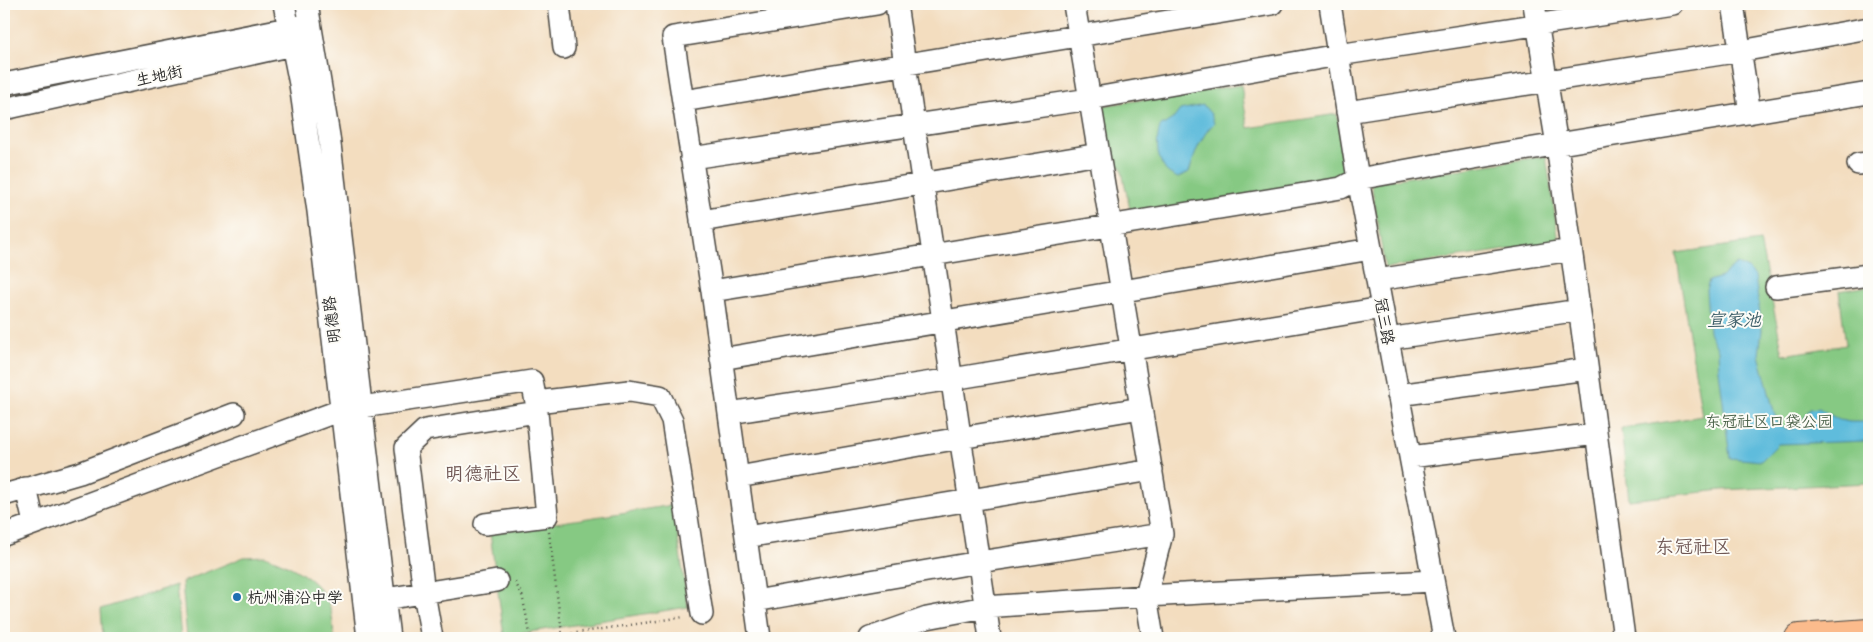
<svg xmlns="http://www.w3.org/2000/svg" width="1873" height="642" font-family="Sriracha,'LXGW WenKai TC',sans-serif">
<style>
.green{fill:#86c983;stroke:#587a57}
.water{fill:#5ebcdc;stroke:#447484}
.lines{fill:none;stroke-linecap:round;stroke-linejoin:round}
.minor-casing{stroke:#494641;stroke-width:24}
.major-casing{stroke:#494641;stroke-width:30}
.path{stroke:#494641;stroke-width:2.5;stroke-dasharray:1 4;stroke-linecap:butt}
.minor{stroke:#fff;stroke-width:21}
.major{stroke:#fbbb8c;stroke-width:28}
.poi-dot{fill:#1f6fb2;stroke:#fdfcf7;stroke-width:2}
.labels{text-anchor:middle;stroke-width:4;stroke-linejoin:round;paint-order:stroke}
.street-label{font-size:16px;fill:#2b2b2b;stroke:#fdfcf7}
.park-label{font-size:16px;fill:#4b624a;stroke:#fdfcf7}
.poi-label{font-size:16px;fill:#2b2b2b;stroke:#fdfcf7;text-anchor:start}
.water-label{font-size:18px;font-style:italic;fill:#3d5e69;stroke:#fdfcf7}
.quarter-label{font-size:19px;fill:#705855;stroke:#fdfcf7}
</style>
<rect width="100%" height="100%" fill="#fdfcf7"/>
<filter id="ink" filterUnits="userSpaceOnUse"><feTurbulence type="fractalNoise" baseFrequency=".02" numOctaves="2"/><feDisplacementMap in="SourceGraphic" scale="10" xChannelSelector="R" yChannelSelector="G"/><feConvolveMatrix kernelMatrix="1 2 1 2 8 2 1 2 1" color-interpolation-filters="sRGB"/></filter>
<filter id="wash" filterUnits="userSpaceOnUse"><feTurbulence type="fractalNoise" baseFrequency=".0096" numOctaves="4" result="noise"/><feDisplacementMap in="SourceGraphic" scale="20" xChannelSelector="R" yChannelSelector="G"/><feGaussianBlur stdDeviation="1.12" result="paint"/><feColorMatrix in="noise" values="0 0 0 0 0 0 0 0 0 0 0 0 0 0 0 0 0 1.4 0 .05"/><feComposite in="paint" operator="in"/></filter>
<g filter="url(#wash)">
<rect width="100%" height="100%" fill="#f3ddbf"/>
<path class="green" d="M 1241,85 L 1248,128 L 1337,114 L 1349,175 L 1339,181 L 1131,214 L 1121,167 L 1111,168 L 1101,106 Z
M 1546,156 L 1559,242 L 1385,268 L 1371,183 Z
M 1760,241 L 1783,355 L 1846,345 L 1839,291 L 1869,286 L 1869,483 L 1722,490 L 1629,500 L 1621,429 L 1702,416 L 1676,253 Z
M 673,505 L 688,607 L 504,636 L 490,533 Z
M 265,556 C 290,565 324,581 331,611 C 333,620 333,629 334,638 L 187,638 L 182,582 L 244,557 Z
M 176,585 L 181,638 L 103,638 L 101,609 Z"/>
<path class="water" d="M 1203,105 L 1211,114 L 1214,123 C 1200,137 1195,154 1189,172 L 1178,178 C 1174,176 1167,173 1165,169 C 1156,157 1156,140 1160,127 L 1174,118 L 1180,110 Z
M 1737,264 L 1748,269 L 1755,276 L 1762,330 L 1759,355 L 1776,419 L 1781,427 C 1800,433 1800,423 1810,409 L 1819,408 L 1839,420 L 1850,422 L 1869,422 L 1869,441 L 1778,444 L 1761,461 L 1730,458 L 1719,370 L 1718,350 L 1709,332 L 1706,290 L 1709,281 L 1721,277 Z"/>
</g>
<g filter="url(#ink)">
<g class="lines">
<defs>
<path id="minor" d="M 284,4 L 300,84 L 318,211 L 368,638
M 307,4 L 329,136 L 389,638
M 559,4 L 564,48
M 896,4 L 990,638
M 1074,4 L 1162,534 L 1146,596 L 1153,638
M 1330,4 L 1358,179 L 1444,638
M 1534,4 L 1557,145 L 1624,638
M 1733,4 L 1750,113
M 4,84 L 303,25
M 683,101 L 1272,4
M 4,109 L 306,42
M 1347,112 L 1741,51 L 1869,28
M 691,158 L 1090,99 L 1338,55 L 1672,4
M 1858,164 L 1869,163
M 701,221 L 1099,154
M 1377,280 L 1571,250
M 1776,287 L 1869,275
M 712,291 L 1341,188 L 1358,179 L 1474,158 L 1869,93
M 1388,339 L 1579,310
M 721,359 L 1371,249
M 1398,395 L 1587,369
M 536,402 L 629,391 L 660,396 L 672,420 L 702,614
M 362,407 L 532,381 L 536,402 L 547,516 L 485,524
M 729,413 L 952,379 L 1382,308
M 1410,457 L 1596,434
M 738,477 L 960,438 L 1141,408
M 26,488 L 34,523
M 4,495 L 80,473 L 234,414
M 4,535 L 341,410
M 746,537 L 1152,470
M 385,599 L 497,581
M 755,601 L 979,562 L 1162,534
M 432,638 L 424,593 L 406,448 L 425,430 L 537,412
M 760,638 L 712,291 L 673,37 L 877,4
M 870,638 L 927,618 L 985,607 L 1146,596 L 1433,581"/>
<path id="major" d="M 1799,638 L 1869,633"/>
</defs>
<use href="#minor" class="minor-casing"/>
<use href="#major" class="major-casing"/>
<path class="path" d="M 549,532 L 562,634
M 515,582 L 522,595 L 531,638
M 542,638 L 684,617"/>
<use href="#minor" class="minor"/>
<use href="#major" class="major"/>
</g>
</g>
<circle class="poi-dot" cx="237" cy="597" r="5"/>
<g class="labels">
<g class="street-label">
<text transform="translate(159 75) rotate(-12)" y="6">生地街</text>
<text transform="translate(331 320) rotate(-97)" y="6">明德路</text>
<text transform="translate(1385 321) rotate(80)" y="6">冠三路</text>
</g>
<g class="park-label">
<text x="1769" y="427">东冠社区口袋公园</text>
</g>
<g class="poi-label">
<text x="247" y="603">杭州浦沿中学</text>
</g>
<g class="water-label">
<text x="1734" y="326">宣家池</text>
</g>
<g class="quarter-label">
<text x="483" y="480">明德社区</text>
<text x="1693" y="553">东冠社区</text>
</g>
</g>
<rect width="1873" height="642" fill="none" stroke="#fdfcf7" stroke-width="20"/>
</svg>
